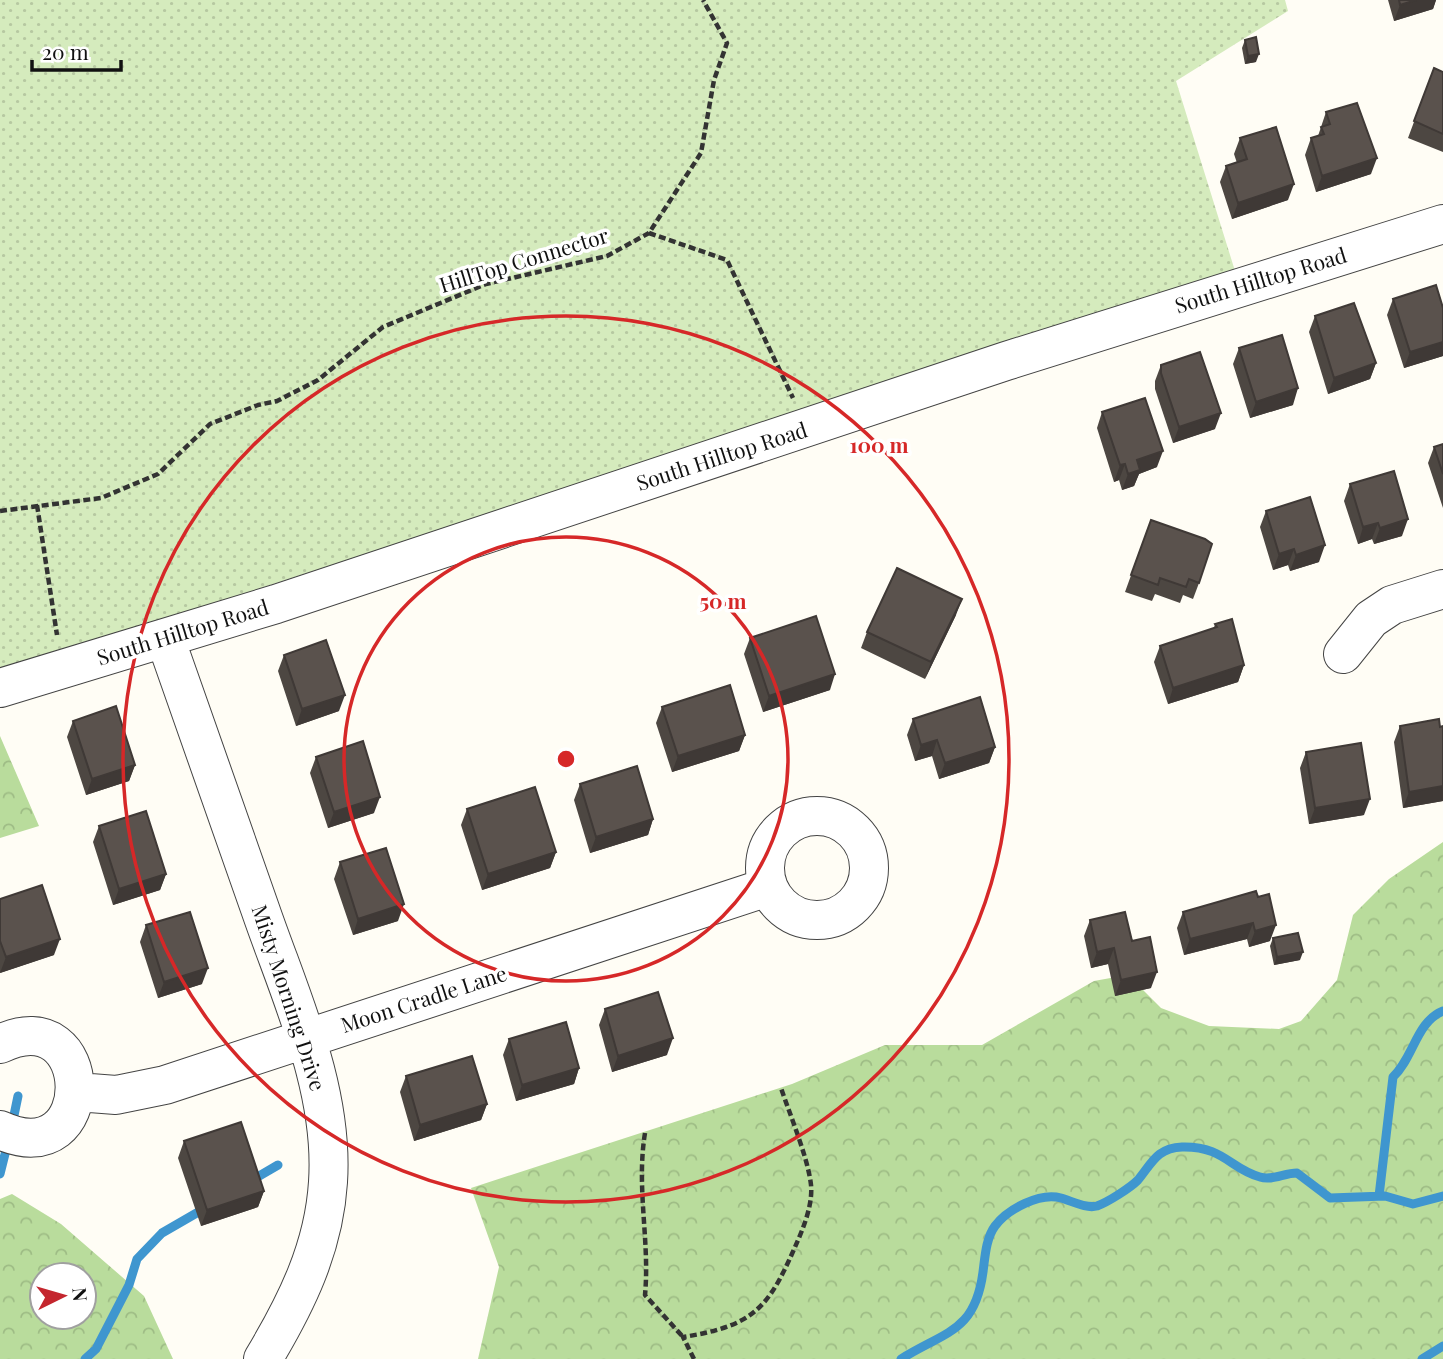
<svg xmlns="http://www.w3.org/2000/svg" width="1443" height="1359" font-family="'Playfair Display',serif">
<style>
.forest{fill:url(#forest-crowns);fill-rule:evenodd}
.park{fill:url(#park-dots)}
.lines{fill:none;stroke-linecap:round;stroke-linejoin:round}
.stream{stroke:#3f96cf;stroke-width:9}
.minor-casing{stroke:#444;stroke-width:40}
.path{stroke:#333;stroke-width:4.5;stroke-dasharray:7 3.5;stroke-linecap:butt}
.minor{stroke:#fff;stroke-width:38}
.wall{fill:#4d4742}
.shaded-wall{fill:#3f3936}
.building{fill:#5a524d;stroke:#3f3936;stroke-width:2}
.ring{fill:none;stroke:#d62828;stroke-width:3.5}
.labels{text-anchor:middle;stroke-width:7;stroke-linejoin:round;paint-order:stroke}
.street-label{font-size:21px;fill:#111;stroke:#fff}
.centre{fill:#d62828;stroke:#fff;stroke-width:3.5}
.ring-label{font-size:21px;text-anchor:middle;font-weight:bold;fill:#d62828;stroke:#fff;stroke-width:7;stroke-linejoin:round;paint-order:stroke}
</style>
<defs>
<pattern id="forest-crowns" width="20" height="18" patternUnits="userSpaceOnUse" patternTransform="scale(1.75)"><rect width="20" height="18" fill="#b9dc9c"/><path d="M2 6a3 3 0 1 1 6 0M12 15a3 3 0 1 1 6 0" fill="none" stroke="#9ebc85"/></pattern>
<pattern id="park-dots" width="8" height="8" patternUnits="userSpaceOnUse" patternTransform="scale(1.75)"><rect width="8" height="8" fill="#d5ebbd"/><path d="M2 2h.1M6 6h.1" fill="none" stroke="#b6c8a1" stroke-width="1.8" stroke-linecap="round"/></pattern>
</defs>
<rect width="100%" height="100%" fill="#fffdf5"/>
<path class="forest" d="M 0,736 L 39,826 L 0,838 Z
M 1443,842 L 1443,1359 L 478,1359 L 499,1267 L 471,1188 L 792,1084 L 885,1045 L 982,1045 L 1094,981 L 1116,977 L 1139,986 L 1161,1008 L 1209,1026 L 1279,1029 L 1301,1021 L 1337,980 L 1353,915 L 1389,879 Z
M 12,1194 L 61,1224 L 144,1296 L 173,1359 L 0,1359 L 0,1199 ZM 42,1275 L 84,1275 L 84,1317 L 42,1317 Z"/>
<path class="park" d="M 0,0 L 1285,0 L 1288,11 L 1176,81 L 1235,271 L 0,673 Z"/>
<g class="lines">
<path class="stream" d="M 12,1125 L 18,1096
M 0,1174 L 8,1142
M 249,1182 L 278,1165
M 1379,1196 L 1393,1077 C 1414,1057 1416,1022 1443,1011
M 85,1359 L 96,1349 L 129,1285 L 137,1259 L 162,1233 L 207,1207
M 901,1359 C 946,1331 975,1332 983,1272 C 985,1257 986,1238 995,1226 C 1008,1209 1040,1192 1061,1198 C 1072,1201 1086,1209 1097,1206 C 1108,1202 1130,1188 1138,1180 C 1152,1163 1157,1148 1182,1147 C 1224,1146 1230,1169 1260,1177 C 1272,1181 1284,1173 1297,1173 L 1330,1198 L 1385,1196 L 1413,1204 L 1443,1196
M 1422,1359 L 1443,1346"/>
<defs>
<path id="minor" d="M 165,638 C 198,732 231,826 264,920 C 293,1002 334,1092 328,1182 C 324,1248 296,1304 263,1359
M 1343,654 L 1371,619 L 1392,605 L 1443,589
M 0,688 L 276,604 L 1006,361 L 1443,224
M765 868a52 52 0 1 1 104 0a52 52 0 1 1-104 0Z
M 0,1044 C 98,997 101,1176 0,1130
M 77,1092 L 116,1095 L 165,1085 L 768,887"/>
</defs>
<use href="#minor" class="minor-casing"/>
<path class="path" d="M 649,233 L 727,260 L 793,398
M 37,505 L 57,635
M 0,511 L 101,498 L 158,474 L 210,424 L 258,405 L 277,401 L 318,380 L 383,327 L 486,284 L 607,256 L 649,233 L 701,153 L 714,80 L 727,43 L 703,0
M 645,1133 C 636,1188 650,1241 645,1295 L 683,1337
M 694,1359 L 683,1337 C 753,1326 768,1309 795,1247 C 803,1229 813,1205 811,1185 C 808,1158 790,1115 781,1088"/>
<use href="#minor" class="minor"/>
</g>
<path class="wall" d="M 1388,0 L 1436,0 L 1433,9 L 1394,21 Z
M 1245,40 L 1256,62 L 1245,64 L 1242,48 Z
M 1434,68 L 1443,72 L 1443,152 L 1408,138 Z
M 1326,112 L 1371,174 L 1316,192 L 1305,155 L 1311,138 L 1318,136 Z
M 1240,138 L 1288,200 L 1232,219 L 1220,182 L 1226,166 L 1237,163 L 1234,154 Z
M 1393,299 L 1443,308 L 1443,356 L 1404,368 L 1387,315 Z
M 1315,316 L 1376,363 L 1370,379 L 1328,394 L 1309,332 Z
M 1239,348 L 1293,405 L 1250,418 L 1233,364 Z
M 1161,365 L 1215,429 L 1173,443 L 1155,389 L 1155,381 Z
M 1102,412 L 1157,467 L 1139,474 L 1134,486 L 1122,490 L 1119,480 L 1114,482 L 1097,428 Z
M 1443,444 L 1443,508 L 1428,463 L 1434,447 Z
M 1350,484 L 1402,536 L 1374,544 L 1372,539 L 1358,544 L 1344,501 Z
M 1266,511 L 1319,562 L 1290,571 L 1288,565 L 1273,570 L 1260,527 Z
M 1151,520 L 1199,583 L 1193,599 L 1183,595 L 1180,603 L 1155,594 L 1152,601 L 1125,592 Z
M 956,615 L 925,679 L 861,648 L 867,632 Z
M 1215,624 L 1244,665 L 1238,682 L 1168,704 L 1154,662 L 1160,646 L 1214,628 Z
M 750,638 L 830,690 L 763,712 L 744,654 Z
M 284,655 L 339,711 L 296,726 L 278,671 Z
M 662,707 L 745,735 L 739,751 L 672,772 L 656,723 Z
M 913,719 L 995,747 L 989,763 L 939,779 L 932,756 L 915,761 L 907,735 Z
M 73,721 L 135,765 L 129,781 L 86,795 L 67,737 Z
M 1400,726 L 1443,726 L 1443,801 L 1403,808 L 1394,742 Z
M 1306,752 L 1364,815 L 1309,824 L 1300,768 Z
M 316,757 L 374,813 L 328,828 L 310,773 Z
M 580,784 L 653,819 L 648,835 L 590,853 L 574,800 Z
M 467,809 L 556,852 L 550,868 L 482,890 L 461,825 Z
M 99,826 L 166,874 L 160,890 L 113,905 L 93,842 Z
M 340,862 L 398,921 L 353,935 L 334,879 Z
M 1256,891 L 1270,941 L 1249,947 L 1247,939 L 1184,955 L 1177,928 L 1183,912 Z
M 0,899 L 54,955 L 0,973 Z
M 1090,920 L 1132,941 L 1151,988 L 1115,996 L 1108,964 L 1091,968 L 1084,936 Z
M 146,925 L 202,984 L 158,998 L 140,942 Z
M 1273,938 L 1300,960 L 1274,965 L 1270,946 Z
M 605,1009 L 667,1055 L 612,1072 L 599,1025 Z
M 509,1039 L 579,1068 L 574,1084 L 516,1101 L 503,1055 Z
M 406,1076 L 487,1104 L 481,1120 L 414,1141 L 400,1092 Z
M 184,1141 L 264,1191 L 258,1207 L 201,1226 L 178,1158 Z"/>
<path class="shaded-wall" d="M 1416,0 L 1436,0 L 1433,9 L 1394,21 L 1400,5 Z
M 1259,54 L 1256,62 L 1245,64 L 1248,56 Z
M 1377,158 L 1371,174 L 1316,192 L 1322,176 Z
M 1294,184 L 1288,200 L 1232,219 L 1238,203 Z
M 1443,342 L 1443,356 L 1404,368 L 1410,352 Z
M 1376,363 L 1370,379 L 1328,394 L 1334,378 Z
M 1298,388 L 1293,405 L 1250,418 L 1256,402 Z
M 1221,413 L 1215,429 L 1173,443 L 1179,427 Z
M 1163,451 L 1157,467 L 1139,474 L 1134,486 L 1122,490 L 1128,474 L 1137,460 Z
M 1125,464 L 1119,480 L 1114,482 L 1120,465 Z
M 1408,519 L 1402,536 L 1374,544 L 1380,528 Z
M 1378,523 L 1372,539 L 1358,544 L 1363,527 Z
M 1325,545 L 1319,562 L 1290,571 L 1296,555 Z
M 1294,549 L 1288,565 L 1273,570 L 1279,554 Z
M 962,599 L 956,615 L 925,679 L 931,662 Z
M 1244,665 L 1238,682 L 1168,704 L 1173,688 Z
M 835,674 L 830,690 L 763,712 L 769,696 Z
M 345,695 L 339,711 L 296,726 L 302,709 Z
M 745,735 L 739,751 L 672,772 L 678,756 Z
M 937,740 L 932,756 L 915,761 L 921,745 Z
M 995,747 L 989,763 L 939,779 L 945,763 Z
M 135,765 L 129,781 L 86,795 L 92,779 Z
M 1443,786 L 1443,801 L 1403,808 L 1409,792 Z
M 380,797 L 374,813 L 328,828 L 334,812 Z
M 1370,799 L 1364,815 L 1309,824 L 1315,808 Z
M 653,819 L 648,835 L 590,853 L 596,837 Z
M 556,852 L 550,868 L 482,890 L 488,874 Z
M 166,874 L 160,890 L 113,905 L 119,889 Z
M 404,904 L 398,921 L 353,935 L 358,919 Z
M 1253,923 L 1247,939 L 1184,955 L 1190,939 Z
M 1276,925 L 1270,941 L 1249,947 L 1255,931 Z
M 60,939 L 54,955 L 0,973 L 6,957 Z
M 1114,948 L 1108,964 L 1091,968 L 1097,952 Z
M 1303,952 L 1300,960 L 1274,965 L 1277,957 Z
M 208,968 L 202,984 L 158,998 L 164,982 Z
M 1157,972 L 1151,988 L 1115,996 L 1121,980 Z
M 673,1038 L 667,1055 L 612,1072 L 618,1056 Z
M 579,1068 L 574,1084 L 516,1101 L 522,1085 Z
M 487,1104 L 481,1120 L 414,1141 L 420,1125 Z
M 264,1191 L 258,1207 L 201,1226 L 207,1210 Z"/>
<path class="building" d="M 1399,0 L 1416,0 L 1400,5 Z
M 1256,37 L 1259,54 L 1248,56 L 1245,40 Z
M 1434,68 L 1443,72 L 1443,134 L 1414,121 Z
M 1357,103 L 1377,158 L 1322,176 L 1311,138 L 1324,134 L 1321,127 L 1330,124 L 1326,112 Z
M 1276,127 L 1294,184 L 1238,203 L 1226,166 L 1247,159 L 1240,138 Z
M 1436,285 L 1443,308 L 1443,342 L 1410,352 L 1393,299 Z
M 1354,303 L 1376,363 L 1334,378 L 1315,316 Z
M 1282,335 L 1298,388 L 1256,402 L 1239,348 Z
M 1200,352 L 1221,413 L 1179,427 L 1161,373 L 1161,365 Z
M 1145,398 L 1163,451 L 1137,460 L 1140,470 L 1128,474 L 1125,464 L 1120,465 L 1102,412 Z
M 1443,444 L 1443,474 L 1434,447 Z
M 1394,471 L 1408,519 L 1380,528 L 1378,523 L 1363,527 L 1350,484 Z
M 1310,497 L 1325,545 L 1296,555 L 1294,549 L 1279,554 L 1266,511 Z
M 1151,520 L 1205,539 L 1212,544 L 1199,583 L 1189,579 L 1186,587 L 1160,578 L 1158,585 L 1131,575 Z
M 897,568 L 962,599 L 931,662 L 867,632 Z
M 816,616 L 835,674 L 769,696 L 750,638 Z
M 1232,619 L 1244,665 L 1173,688 L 1160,646 L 1217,627 L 1215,624 Z
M 326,640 L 345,695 L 302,709 L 284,655 Z
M 730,685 L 745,735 L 678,756 L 662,707 Z
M 980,697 L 995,747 L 945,763 L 937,740 L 921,745 L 913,719 Z
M 116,706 L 135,765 L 92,779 L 73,721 Z
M 1439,719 L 1440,727 L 1443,726 L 1443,786 L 1409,792 L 1400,726 Z
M 363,741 L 380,797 L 334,812 L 316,757 Z
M 1361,743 L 1370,799 L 1315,808 L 1306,752 Z
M 637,766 L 653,819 L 596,837 L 580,784 Z
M 535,787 L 556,852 L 488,874 L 467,809 Z
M 146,811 L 166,874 L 119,889 L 99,826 Z
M 386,848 L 404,904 L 358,919 L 340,862 Z
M 42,885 L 60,939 L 6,957 L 0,941 L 0,899 Z
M 1256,891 L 1258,897 L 1269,894 L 1276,925 L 1255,931 L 1253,923 L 1190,939 L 1183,912 Z
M 190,912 L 208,968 L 164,982 L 146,925 Z
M 1125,912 L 1132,941 L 1150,937 L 1157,972 L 1121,980 L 1114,948 L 1097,952 L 1090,920 Z
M 1298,933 L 1303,952 L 1277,957 L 1273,938 Z
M 658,992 L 673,1038 L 618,1056 L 605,1009 Z
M 566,1022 L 579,1068 L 522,1085 L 509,1039 Z
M 472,1056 L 487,1104 L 420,1125 L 406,1076 Z
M 241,1122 L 264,1191 L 207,1210 L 184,1141 Z"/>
<g class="ring">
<circle cx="566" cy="759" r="222"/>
<circle cx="566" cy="759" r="443"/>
</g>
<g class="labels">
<g class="street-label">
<text transform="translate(524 261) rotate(-17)" y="7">HillTop Connector</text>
<text transform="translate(1261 281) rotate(-17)" y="7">South Hilltop Road</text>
<text transform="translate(722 457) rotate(-18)" y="7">South Hilltop Road</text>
<text transform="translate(183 633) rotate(-17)" y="7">South Hilltop Road</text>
<text transform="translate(288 998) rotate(72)" y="7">Misty Morning Drive</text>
<text transform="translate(424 1000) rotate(-18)" y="7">Moon Cradle Lane</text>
</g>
</g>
<circle cx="566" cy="759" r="10" class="centre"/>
<g class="ring-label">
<text x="879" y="453">100 m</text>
<text x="723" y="609">50 m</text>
</g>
<g transform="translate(63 1296) rotate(85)"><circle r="33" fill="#ffffff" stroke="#a0a0a0" stroke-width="2"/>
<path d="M0-5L12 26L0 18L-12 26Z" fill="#c4262e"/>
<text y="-10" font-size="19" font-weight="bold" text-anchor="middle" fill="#111111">N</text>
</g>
<path d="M32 60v10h89v-10" fill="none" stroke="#111111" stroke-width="3.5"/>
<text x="42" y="60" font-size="21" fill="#111111" stroke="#ffffff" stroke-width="5" paint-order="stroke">20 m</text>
</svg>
